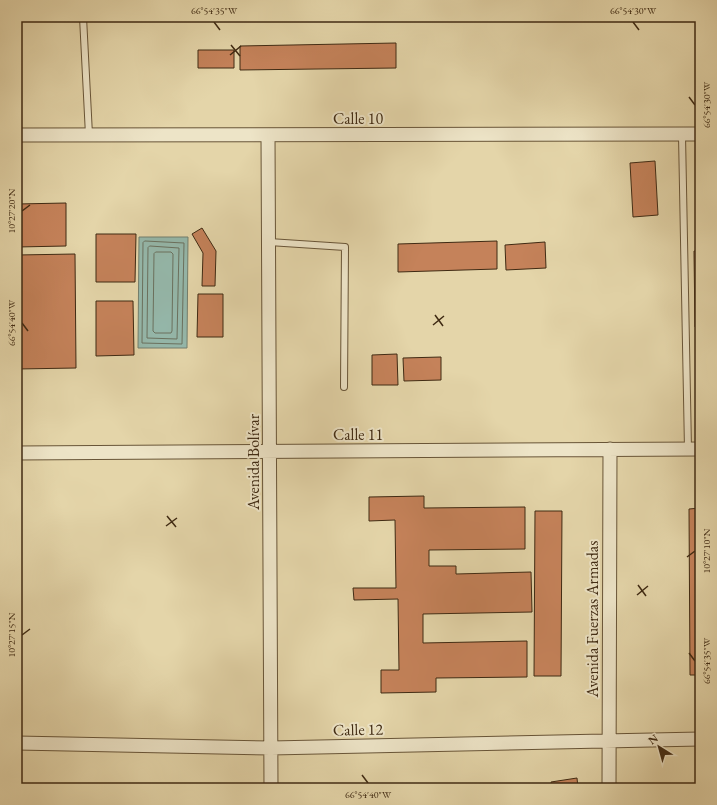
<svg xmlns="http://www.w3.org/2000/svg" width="717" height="805" font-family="'EB Garamond',serif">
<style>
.water{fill:#95b8ab;stroke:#737f6e}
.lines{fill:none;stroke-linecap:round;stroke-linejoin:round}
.shore{stroke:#6a715f;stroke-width:1}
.building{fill:#c5825a;stroke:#3f2a13}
.lane-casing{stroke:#685538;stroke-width:8}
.street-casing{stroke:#685538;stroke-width:15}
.lane{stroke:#ede4c7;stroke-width:6}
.street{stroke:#ede4c7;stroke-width:13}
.ticks{fill:none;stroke:#3f2a13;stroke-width:1.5}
.labels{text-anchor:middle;stroke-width:4;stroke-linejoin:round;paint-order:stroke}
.street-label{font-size:16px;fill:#3f2a13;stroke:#ede4c7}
.neatline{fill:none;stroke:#3f2a13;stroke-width:1.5}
.ticks-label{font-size:10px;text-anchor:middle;fill:#3f2a13}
</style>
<rect width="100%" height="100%" fill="#e4d5a9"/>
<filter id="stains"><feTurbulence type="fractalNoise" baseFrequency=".005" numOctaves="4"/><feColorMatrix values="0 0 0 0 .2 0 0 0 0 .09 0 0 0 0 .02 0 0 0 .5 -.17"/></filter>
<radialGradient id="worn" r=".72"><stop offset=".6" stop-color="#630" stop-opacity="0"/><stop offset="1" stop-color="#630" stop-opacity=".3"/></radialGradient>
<path class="water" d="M 139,237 L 188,237 L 187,348 L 138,348 Z"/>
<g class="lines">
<path class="shore" d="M 145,241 L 184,243 L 182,344 L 142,343 L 143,243 Z
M 150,246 L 179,248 L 177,339 L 147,338 L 148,248 Z
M 156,252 L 171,252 L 173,254 L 172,331 L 171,333 L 155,333 L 153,331 L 154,254 Z"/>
</g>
<path class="building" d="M 396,43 L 396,68 L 240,70 L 240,46 Z
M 198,50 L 234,50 L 234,68 L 198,68 Z
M 655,161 L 658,215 L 633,217 L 630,163 Z
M 66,203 L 66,246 L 17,247 L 17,204 Z
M 202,228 L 216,251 L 215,286 L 202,286 L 203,253 L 192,234 Z
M 96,234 L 136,234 L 135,282 L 96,282 Z
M 497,241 L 497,269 L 398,272 L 398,244 Z
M 545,242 L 546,268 L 506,270 L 505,245 Z
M 694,251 L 700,251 L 700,327 L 695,327 Z
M 75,254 L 76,368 L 17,369 L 17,255 Z
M 198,294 L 223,294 L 223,337 L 197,337 Z
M 96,301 L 133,301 L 134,355 L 96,356 Z
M 397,354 L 398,385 L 372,385 L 372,355 Z
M 441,357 L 441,380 L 404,381 L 403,358 Z
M 424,496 L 424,508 L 525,507 L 525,549 L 429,550 L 429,566 L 456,566 L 456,574 L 531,572 L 532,612 L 423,614 L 423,643 L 527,641 L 527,677 L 436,678 L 436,692 L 381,693 L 381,670 L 399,670 L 398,599 L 354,600 L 353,588 L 396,588 L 395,520 L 369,521 L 369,497 Z
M 700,508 L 700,675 L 690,675 L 689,509 Z
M 535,511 L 562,511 L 561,676 L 534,676 Z
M 577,778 L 578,788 L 552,788 L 551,782 Z
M 401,785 L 441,785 L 441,788 L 401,788 Z"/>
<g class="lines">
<defs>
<path id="lane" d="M 83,17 L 89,135
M 682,135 L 688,449
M 269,242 L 345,247 L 344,387"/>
<path id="street" d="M 17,135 L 700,134
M 268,135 L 271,788
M 17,453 L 700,449
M 17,743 L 271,748 L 700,739
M 609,788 L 610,449"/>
</defs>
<use href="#lane" class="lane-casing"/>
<use href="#street" class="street-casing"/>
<use href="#lane" class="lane"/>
<use href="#street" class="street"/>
</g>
<path class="ticks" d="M 214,22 L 220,30M 633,22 L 639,30M 231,45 L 240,56M 230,55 L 241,46M 689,97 L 695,105M 22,211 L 30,205M 435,315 L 443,326M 22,323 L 28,331M 433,325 L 444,316M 167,516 L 176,527M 166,526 L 177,518M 687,557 L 695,551M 638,585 L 646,596M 637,595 L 648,586M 22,635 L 30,629M 689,653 L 695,661M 362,775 L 368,783"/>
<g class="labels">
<g class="street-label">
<text x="358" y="124">Calle 10</text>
<text x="358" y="440">Calle 11</text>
<text transform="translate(253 462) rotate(-90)" y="6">Avenida Bolívar</text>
<text transform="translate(592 619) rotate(-90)" y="6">Avenida Fuerzas Armadas</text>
<text transform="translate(358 729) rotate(-1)" y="6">Calle 12</text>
</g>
</g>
<rect width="717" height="805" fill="none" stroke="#e4d5a9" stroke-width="44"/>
<g transform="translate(659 747) rotate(323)" stroke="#ede4c7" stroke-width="3" paint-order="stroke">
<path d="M0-3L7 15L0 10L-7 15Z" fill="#3f2a13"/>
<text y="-6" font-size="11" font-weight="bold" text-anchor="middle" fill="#3f2a13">N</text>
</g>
<rect x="22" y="22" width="673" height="761" class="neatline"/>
<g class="ticks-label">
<text x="214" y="14">66°54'35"W</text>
<text x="633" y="14">66°54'30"W</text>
<text transform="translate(706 105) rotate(-90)" y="4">66°54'30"W</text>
<text transform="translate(11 211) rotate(-90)" y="4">10°27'20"N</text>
<text transform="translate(11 323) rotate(-90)" y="4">66°54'40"W</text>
<text transform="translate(706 551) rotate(-90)" y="4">10°27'10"N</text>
<text transform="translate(11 635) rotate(-90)" y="4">10°27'15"N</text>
<text transform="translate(706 661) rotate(-90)" y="4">66°54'35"W</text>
<text x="368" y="798">66°54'40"W</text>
</g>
<rect width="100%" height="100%" filter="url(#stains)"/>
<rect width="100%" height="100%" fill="url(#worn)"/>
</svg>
